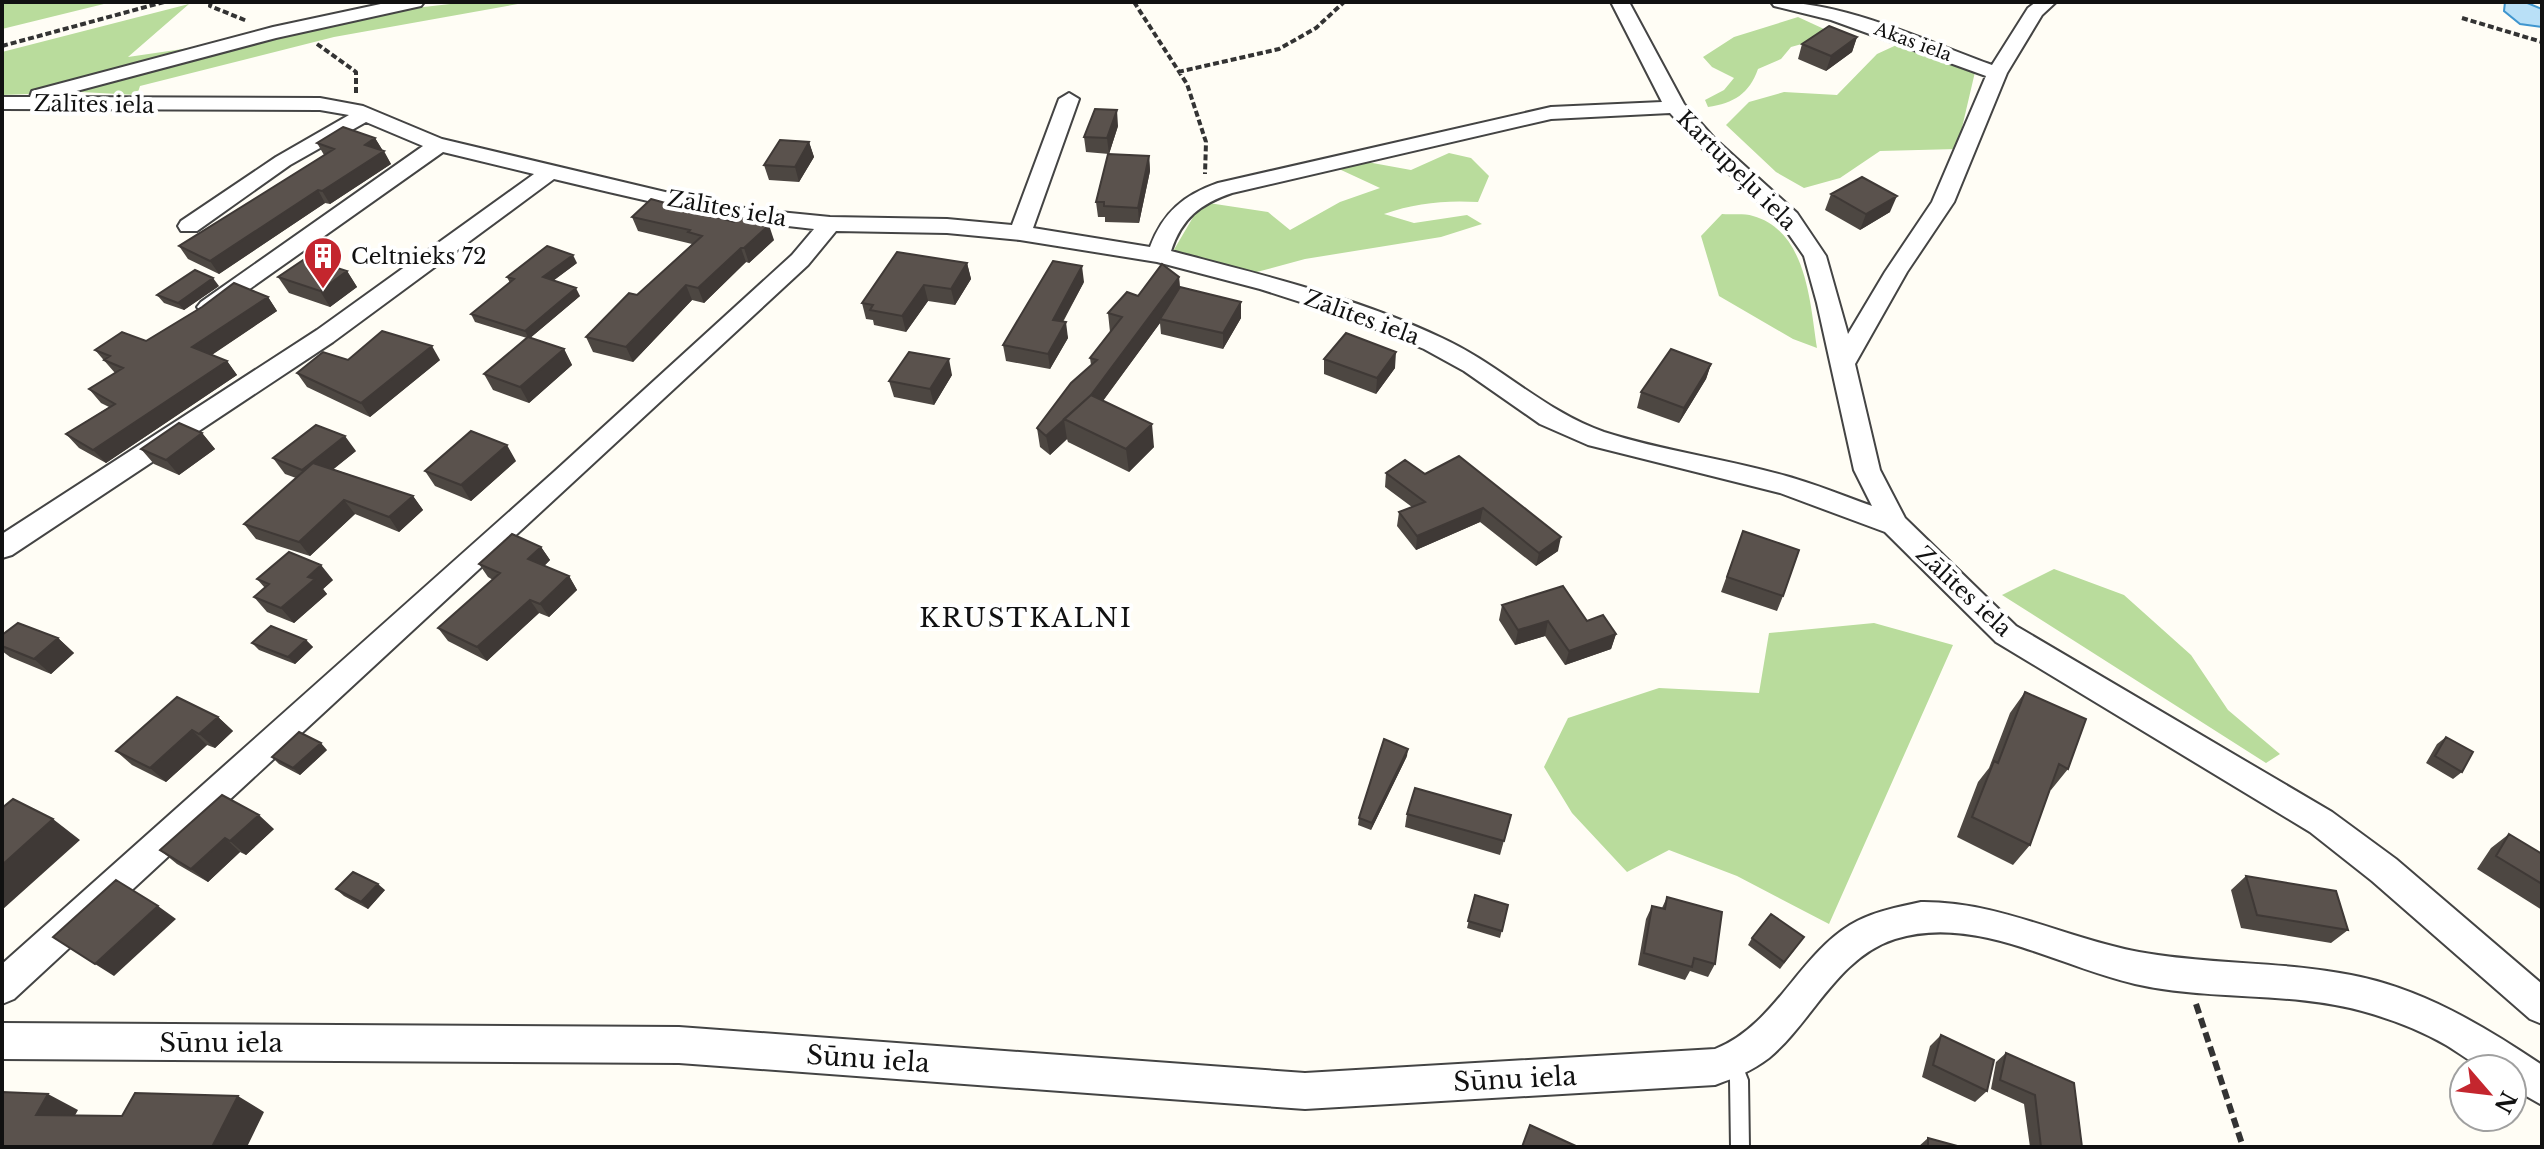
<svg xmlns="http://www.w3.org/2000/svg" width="2544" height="1149" font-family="'Libre Baskerville',serif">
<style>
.forest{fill:#b9dc9c}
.water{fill:#b9e0f7;stroke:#3f96cf;stroke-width:2}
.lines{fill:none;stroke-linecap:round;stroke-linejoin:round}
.service-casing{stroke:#444;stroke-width:4}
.minor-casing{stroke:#444;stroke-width:4}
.path-far1{stroke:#333;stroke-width:4;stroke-dasharray:6 3;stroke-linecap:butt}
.path{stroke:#333;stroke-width:6;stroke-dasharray:10 5;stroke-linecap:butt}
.service{fill:#fff;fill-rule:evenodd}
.minor{fill:#fff;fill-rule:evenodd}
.wall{fill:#4d4742}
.shaded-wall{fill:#3f3936}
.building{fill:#5a524d;stroke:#3f3936;stroke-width:2}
.labels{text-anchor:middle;stroke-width:8;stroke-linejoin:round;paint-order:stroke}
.far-street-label{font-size:18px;fill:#111;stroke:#fff}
.street-label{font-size:22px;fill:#111;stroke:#fff}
.poi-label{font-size:22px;fill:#111;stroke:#fff;text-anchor:start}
.quarter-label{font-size:26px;letter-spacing:2px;fill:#111;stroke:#fff}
.near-street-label{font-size:26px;fill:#111;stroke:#fff}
</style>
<rect width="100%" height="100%" fill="#fffdf5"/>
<path class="forest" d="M 2,2 L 112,2 L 2,29 Z
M 468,2 L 529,2 L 334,37 L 140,86 L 137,95 L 81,92 L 2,95 L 2,52 L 189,4 L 128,57 L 272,36 L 397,10 Z
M 1798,17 L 1824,29 L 1809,42 L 1791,47 L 1781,59 L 1758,69 C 1749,94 1734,103 1708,107 L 1705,100 L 1724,90 L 1734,78 L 1712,67 L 1703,57 L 1734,37 Z
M 1903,42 L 1975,72 L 1957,149 L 1880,151 L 1840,178 L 1804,188 L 1776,172 L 1726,125 L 1749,102 L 1784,92 L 1837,95 L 1877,54 Z
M 1449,153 L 1471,158 L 1489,176 L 1478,202 C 1445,200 1415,203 1384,214 L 1414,223 L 1467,215 L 1482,224 L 1441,237 L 1305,259 L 1253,273 L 1172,253 L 1202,202 L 1268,212 L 1290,230 L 1340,202 L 1380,188 L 1339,169 L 1367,162 L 1411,170 Z
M 1722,214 C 1732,215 1744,213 1753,216 C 1807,231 1810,303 1817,348 L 1793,339 L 1719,296 L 1701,236 Z
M 2054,569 L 2124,595 L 2191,655 L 2228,710 L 2280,754 L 2266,763 L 2002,595 Z
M 1874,623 L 1953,645 L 1829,924 L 1737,876 L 1669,850 L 1627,872 L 1572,813 L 1544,767 L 1568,718 L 1659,688 L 1759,693 L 1769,633 Z"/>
<path class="water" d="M 2505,2 L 2525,2 L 2542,9 L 2542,27 L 2520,24 L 2504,11 Z"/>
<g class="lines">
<defs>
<path id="service" d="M 1733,1054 L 1739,1057 L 1748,1080 L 1749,1147 L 1731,1147 L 1730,1080 L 1724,1063 L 1727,1057 Z"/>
<path id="minor" d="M 390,2 L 424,2 L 421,6 L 276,38 L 54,97 L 320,98 L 363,106 L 442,139 L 682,196 L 750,209 L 830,217 L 947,219 L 1012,225 L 1059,99 L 1069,93 L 1079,99 L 1033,228 L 1150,247 C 1163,212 1184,195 1218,183 L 1551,107 L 1662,102 L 1611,2 L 1629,2 L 1684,104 L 1715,139 L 1797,213 L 1826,256 L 1848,334 L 1885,272 L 1932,202 L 1986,76 L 1831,20 L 1774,6 L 1771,2 C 1847,2 1922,40 1992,65 L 2028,8 L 2036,2 L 2056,2 L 2042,15 L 2007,73 L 1954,202 L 1907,272 L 1855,364 L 1880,470 L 1905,518 L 2016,626 L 2332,812 L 2396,859 L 2542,984 L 2542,1024 L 2530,1019 L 2372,881 L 2310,832 L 1996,642 L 1885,532 L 1780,493 L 1588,445 L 1540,424 L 1464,371 L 1424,349 L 1347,317 L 1260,289 L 1157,262 L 1020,240 L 947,233 L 836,231 L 808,265 L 14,999 L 2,1004 L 2,964 L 555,471 L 792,255 L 814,229 C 725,220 641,200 554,179 L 333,342 L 12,555 L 2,558 L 2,534 L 317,330 L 534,174 L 443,152 L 217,312 L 201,312 L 197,307 L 201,302 L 423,146 L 366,122 L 290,165 L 197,231 L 181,231 L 178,226 L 181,221 L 276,157 L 349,115 L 320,110 L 2,109 L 2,97 L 30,97 L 32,91 L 273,27 ZM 1670,113 L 1701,147 L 1781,223 L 1804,256 L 1817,303 L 1854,470 L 1872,506 C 1844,496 1815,484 1786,476 C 1726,459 1663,451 1604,432 C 1544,411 1499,364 1442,338 C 1356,297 1262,275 1171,251 C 1182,218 1200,204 1232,193 L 1551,119 Z
M 1921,902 C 1998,901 2064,938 2139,952 C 2209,965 2281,961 2351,975 C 2421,988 2484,1026 2542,1065 L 2542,1105 L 2512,1088 L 2512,1069 C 2503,1069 2490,1071 2482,1067 C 2470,1062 2458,1052 2446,1045 C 2420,1030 2391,1019 2362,1011 C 2289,991 2209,1001 2135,984 C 2057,966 1975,914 1895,939 C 1838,957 1812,1022 1769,1058 C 1752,1071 1734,1078 1715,1085 L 1305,1109 L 679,1063 L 2,1059 L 2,1023 L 679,1027 L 1305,1073 L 1715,1049 C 1774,1026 1798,957 1850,925 C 1871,912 1898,907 1921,902 Z"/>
</defs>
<use href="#service" class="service-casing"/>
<use href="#minor" class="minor-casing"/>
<path class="path-far1" d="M 211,2 L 210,6 L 247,21
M 1134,2 L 1187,84 L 1206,142 L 1205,174
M 2462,18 L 2542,42
M 317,44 L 356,72 L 356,93
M 2,46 L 164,2
M 1178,72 L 1279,49 L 1316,28 L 1344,2"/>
<path class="path" d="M 2196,1004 L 2243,1147"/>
<use href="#service" class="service"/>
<use href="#minor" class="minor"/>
</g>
<path class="wall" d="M 1857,37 L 1852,52 L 1826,71 L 1798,59 L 1802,44 Z
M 1118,126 L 1109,154 L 1086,152 L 1084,137 Z
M 375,138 L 391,164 L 330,204 L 325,203 L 219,274 L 188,259 L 179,246 L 324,155 L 317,143 Z
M 809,142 L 814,157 L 799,182 L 769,180 L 764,165 Z
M 1149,156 L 1150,171 L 1139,223 L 1105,222 L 1105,217 L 1098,217 L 1096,202 Z
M 1831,194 L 1890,212 L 1860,230 L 1825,210 Z
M 632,217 L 774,240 L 749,263 L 746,262 L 704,303 L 692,300 L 633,362 L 593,352 L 586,337 L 637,295 L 692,244 L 638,231 Z
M 577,263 L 553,281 L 580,296 L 530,338 L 564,349 L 572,365 L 529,403 L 493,390 L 484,374 L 527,338 L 475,322 L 471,314 L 510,283 L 507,277 Z
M 967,263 L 971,279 L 955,305 L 928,301 L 906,332 L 874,325 L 873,320 L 866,319 L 862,303 Z
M 347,271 L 357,287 L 330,307 L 289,293 L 278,277 Z
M 1179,277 L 1180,287 L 1241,318 L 1223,349 L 1161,334 L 1160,323 L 1103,401 L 1154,447 L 1129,472 L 1068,442 L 1067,439 L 1050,455 L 1040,447 L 1037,428 L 1091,365 L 1090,358 L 1110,332 L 1108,313 Z
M 1084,282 L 1063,322 L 1068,338 L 1050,369 L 1006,361 L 1003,345 Z
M 219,286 L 184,310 L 164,303 L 157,295 Z
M 268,297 L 277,311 L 211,355 L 227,361 L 237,375 L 106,463 L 79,448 L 66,434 L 109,407 L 101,403 L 89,389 L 115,373 L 95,350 L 146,341 Z
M 1324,359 L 1395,368 L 1376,394 L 1324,374 Z
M 348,360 L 440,360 L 370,417 L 307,387 L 297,373 Z
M 1711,364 L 1706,379 L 1679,423 L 1637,408 L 1641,392 Z
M 952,375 L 934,405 L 894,397 L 889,381 Z
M 202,433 L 215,449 L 179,475 L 154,464 L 141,449 Z
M 356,451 L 333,469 L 413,496 L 423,510 L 399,532 L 355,514 L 310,556 L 256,539 L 244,524 L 296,478 L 285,474 L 273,458 Z
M 516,461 L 471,501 L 435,486 L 425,471 Z
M 1386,473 L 1425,474 L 1558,551 L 1536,566 L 1480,522 L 1416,550 L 1397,526 L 1399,512 L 1412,507 L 1385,487 Z
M 1743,531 L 1783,596 L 1777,611 L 1721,592 Z
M 541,547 L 550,560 L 544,566 L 569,576 L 577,590 L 549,617 L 539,613 L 487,661 L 448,641 L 438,628 L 493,580 L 488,577 L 479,564 Z
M 257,579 L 333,580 L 323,589 L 327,594 L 294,623 L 267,612 L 254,597 L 265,588 Z
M 1502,605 L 1587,621 L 1616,634 L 1611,649 L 1565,665 L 1545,636 L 1515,645 L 1499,620 Z
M 2,635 L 58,638 L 74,653 L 51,674 L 10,657 L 2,651 Z
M 306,640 L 313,647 L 295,664 L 259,650 L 252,643 Z
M 2025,692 L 2068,769 L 2051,790 L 2050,789 L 2030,845 L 2013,865 L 1957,837 L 1978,782 L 1989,768 L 2010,713 Z
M 218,717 L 233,731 L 215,748 L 207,745 L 166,782 L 132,765 L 116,751 Z
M 2446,737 L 2462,772 L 2453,779 L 2426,763 L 2437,744 Z
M 327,750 L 300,775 L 279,764 L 272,757 Z
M 1407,756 L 1371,830 L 1358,825 L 1359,818 Z
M 1407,814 L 1511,815 L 1500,855 L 1405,827 Z
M 274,829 L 246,855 L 240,852 L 208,882 L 177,864 L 160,850 Z
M 2509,834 L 2542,854 L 2542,910 L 2477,869 L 2491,848 Z
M 2246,876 L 2348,930 L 2331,943 L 2241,928 L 2231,890 Z
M 336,889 L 385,890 L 368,909 L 344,896 Z
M 1475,895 L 1508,905 L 1500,938 L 1467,928 Z
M 1667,897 L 1715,964 L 1708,977 L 1690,971 L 1685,980 L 1638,965 L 1646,919 L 1652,906 L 1662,908 Z
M 1804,937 L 1780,969 L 1748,945 L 1752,938 Z
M 1941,1035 L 1987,1091 L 1975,1102 L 1922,1077 L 1930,1046 Z
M 2006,1053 L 2082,1147 L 2030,1147 L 2024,1104 L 1991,1089 L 1996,1062 Z
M 1928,1138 L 1961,1147 L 1918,1147 Z"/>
<path class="shaded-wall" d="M 1857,37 L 1852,52 L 1826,71 L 1831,56 Z
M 1117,110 L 1118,126 L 1109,154 L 1107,138 Z
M 375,138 L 383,151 L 365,145 Z
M 809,142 L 814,157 L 799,182 L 795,167 Z
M 384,151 L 391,164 L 330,204 L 322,191 Z
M 1149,156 L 1150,171 L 1139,223 L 1138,208 Z
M 318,190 L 325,203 L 219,274 L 210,261 Z
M 1897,196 L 1890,212 L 1860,230 L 1866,214 Z
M 769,225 L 774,240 L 749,263 L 744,248 Z
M 741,248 L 746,262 L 704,303 L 698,288 Z
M 573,255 L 577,263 L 547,285 L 543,277 Z
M 967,263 L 971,279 L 955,305 L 951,289 Z
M 1082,266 L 1084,282 L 1055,335 L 1053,320 Z
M 347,271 L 357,287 L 330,307 L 320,291 Z
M 1179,277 L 1180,296 L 1160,319 L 1160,323 L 1093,414 L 1065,419 Z
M 213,278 L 219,286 L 184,310 L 178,303 Z
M 686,285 L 692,300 L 633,362 L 626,347 Z
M 924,285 L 928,301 L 906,332 L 902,316 Z
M 576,288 L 580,296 L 529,339 L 525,331 Z
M 268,297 L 277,311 L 203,361 L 192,347 Z
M 1241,302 L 1241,318 L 1223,349 L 1223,333 Z
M 1066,322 L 1068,338 L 1050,369 L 1048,354 Z
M 432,346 L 440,360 L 370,417 L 361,403 Z
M 564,349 L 572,365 L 529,403 L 520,387 Z
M 1396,352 L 1395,368 L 1376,394 L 1377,378 Z
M 949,359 L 952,375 L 934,405 L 930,389 Z
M 227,361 L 237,375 L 106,463 L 93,450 Z
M 1711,364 L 1706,379 L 1679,423 L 1684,408 Z
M 1064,420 L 1067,439 L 1050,455 L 1046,436 Z
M 1152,424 L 1154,447 L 1129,472 L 1126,449 Z
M 202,433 L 215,449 L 179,475 L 166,460 Z
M 345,436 L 356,451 L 314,485 L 302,470 Z
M 507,445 L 516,461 L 471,501 L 461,485 Z
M 413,496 L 423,510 L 399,532 L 389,517 Z
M 344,500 L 355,514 L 310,556 L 299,542 Z
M 1483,508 L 1480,522 L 1416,550 L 1417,536 Z
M 1561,537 L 1558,551 L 1536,566 L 1539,553 Z
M 541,547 L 550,560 L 537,573 L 528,559 Z
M 321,565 L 333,580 L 323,589 L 327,594 L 294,623 L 281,608 L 308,577 Z
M 569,576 L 577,590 L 549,617 L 540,604 Z
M 530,600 L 539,613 L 487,661 L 477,647 Z
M 1548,621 L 1545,636 L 1515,645 L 1518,630 Z
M 1616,634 L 1611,649 L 1565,665 L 1569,651 Z
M 58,638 L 74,653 L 51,674 L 34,659 Z
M 306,640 L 313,647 L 295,664 L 288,657 Z
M 218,717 L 233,731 L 215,748 L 199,734 Z
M 192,730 L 207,745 L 166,782 L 150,768 Z
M 321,743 L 327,750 L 300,775 L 293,768 Z
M 1408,749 L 1407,756 L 1371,830 L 1372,823 Z
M 259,815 L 274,829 L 246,855 L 230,841 Z
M 53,819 L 80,840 L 2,910 L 2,865 Z
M 225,838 L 240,852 L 208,882 L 191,869 Z
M 378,884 L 385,890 L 368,909 L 361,902 Z
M 158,906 L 176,919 L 114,976 L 95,964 Z
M 48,1094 L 78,1110 L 67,1130 L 36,1115 Z
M 238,1096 L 264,1112 L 247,1147 L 212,1147 Z"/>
<path class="building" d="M 1829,26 L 1857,37 L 1831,56 L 1802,44 Z
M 1095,109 L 1117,110 L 1107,138 L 1084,137 Z
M 343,127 L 375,138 L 365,145 L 384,151 L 322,191 L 318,190 L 210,261 L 179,246 L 334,149 L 317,143 Z
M 780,140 L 809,142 L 795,167 L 764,165 Z
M 1108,154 L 1149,156 L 1138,208 L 1104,206 L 1104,202 L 1096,202 Z
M 1862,177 L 1897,196 L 1866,214 L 1831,194 Z
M 651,199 L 734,222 L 740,217 L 769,225 L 744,248 L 741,248 L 698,288 L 686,285 L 626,347 L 586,337 L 629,293 L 637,295 L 702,236 L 688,232 L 690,230 L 632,217 Z
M 547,246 L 573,255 L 543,277 L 576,288 L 525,331 L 471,314 L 514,279 L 507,277 Z
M 897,252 L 967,263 L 951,289 L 924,285 L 902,316 L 870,310 L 873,305 L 862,303 Z
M 306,258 L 347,271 L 320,291 L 278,277 Z
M 1053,261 L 1082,266 L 1053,320 L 1066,322 L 1048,354 L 1003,345 Z
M 1162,264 L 1179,277 L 1091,395 L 1046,436 L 1037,428 L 1071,383 L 1097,360 L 1090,358 L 1122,317 L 1108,313 L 1127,292 L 1138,296 Z
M 195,270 L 213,278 L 178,303 L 157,295 Z
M 234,283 L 268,297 L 192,347 L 227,361 L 93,450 L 66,434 L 115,404 L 89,389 L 123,368 L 104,360 L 110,356 L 95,350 L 122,332 L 146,341 L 202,307 Z
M 1180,287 L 1241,302 L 1223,333 L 1160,319 Z
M 382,331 L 432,346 L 361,403 L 297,373 L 323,352 L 348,360 Z
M 1346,333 L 1396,352 L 1377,378 L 1324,359 Z
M 528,337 L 564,349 L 520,387 L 484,374 Z
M 1671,349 L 1711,364 L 1684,408 L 1641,392 Z
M 909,352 L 949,359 L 930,389 L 889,381 Z
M 1091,395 L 1152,424 L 1126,449 L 1064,419 Z
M 179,423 L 202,433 L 166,460 L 141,449 Z
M 316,425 L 345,436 L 302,470 L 273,458 Z
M 471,431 L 507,445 L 461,485 L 425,471 Z
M 1459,456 L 1561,537 L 1539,553 L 1483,508 L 1417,536 L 1399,512 L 1425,502 L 1386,473 L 1405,460 L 1425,474 Z
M 313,463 L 413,496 L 389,517 L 344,500 L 299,542 L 244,524 Z
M 1743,531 L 1799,550 L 1783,596 L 1727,577 Z
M 512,534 L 541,547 L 528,559 L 569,576 L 540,604 L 530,600 L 477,647 L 438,628 L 500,573 L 479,564 Z
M 289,552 L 321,565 L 308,577 L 315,579 L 281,608 L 254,597 L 269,584 L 257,579 Z
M 1563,586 L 1587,621 L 1603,615 L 1616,634 L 1569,651 L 1548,621 L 1518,630 L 1502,605 Z
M 18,623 L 58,638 L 34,659 L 2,646 L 2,635 Z
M 271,626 L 306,640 L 288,657 L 252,643 Z
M 2025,692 L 2086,719 L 2068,769 L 2059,764 L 2030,845 L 1972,817 L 1994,761 L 1998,763 Z
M 177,697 L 218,717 L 199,734 L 192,730 L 150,768 L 116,751 Z
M 299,732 L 321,743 L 293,768 L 272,757 Z
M 2446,737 L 2473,752 L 2462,772 L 2435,756 Z
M 1384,739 L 1408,749 L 1372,823 L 1359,818 Z
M 1415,788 L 1511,815 L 1504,841 L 1407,814 Z
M 222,795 L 259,815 L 230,841 L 225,838 L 191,869 L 160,850 Z
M 13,799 L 53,819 L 2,865 L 2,808 Z
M 2509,834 L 2542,854 L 2542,884 L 2496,856 Z
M 353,872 L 378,884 L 361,902 L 336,889 Z
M 2246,876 L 2336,891 L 2348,930 L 2257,915 Z
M 116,880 L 158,906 L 95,964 L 53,937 Z
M 1475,895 L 1508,905 L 1502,931 L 1468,921 Z
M 1667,897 L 1722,912 L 1715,964 L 1694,958 L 1692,967 L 1644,953 L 1652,906 L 1665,909 Z
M 1771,914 L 1804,937 L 1784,962 L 1752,938 Z
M 1941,1035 L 1994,1060 L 1987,1091 L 1933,1065 Z
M 2006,1053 L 2074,1083 L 2082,1147 L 2041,1147 L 2035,1095 L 2000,1080 Z
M 2,1092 L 48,1094 L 36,1115 L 122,1116 L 135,1093 L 238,1096 L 212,1147 L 2,1147 Z
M 1530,1125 L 1578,1147 L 1522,1147 Z
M 1928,1138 L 1961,1147 L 1928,1147 Z"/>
<defs>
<symbol id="building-pin" viewBox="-11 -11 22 30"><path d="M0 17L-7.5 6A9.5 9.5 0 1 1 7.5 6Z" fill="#c4262e" stroke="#fff"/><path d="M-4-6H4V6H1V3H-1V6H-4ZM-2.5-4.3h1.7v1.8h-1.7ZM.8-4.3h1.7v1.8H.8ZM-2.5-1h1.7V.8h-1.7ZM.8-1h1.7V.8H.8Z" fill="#fff"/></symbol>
</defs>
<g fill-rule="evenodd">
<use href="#building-pin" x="301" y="234" width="44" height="60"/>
</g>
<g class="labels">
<g class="far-street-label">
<text transform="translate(1913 42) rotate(20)" y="6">Akas iela</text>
</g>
<g class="street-label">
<text transform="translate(94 104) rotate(1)" y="8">Zālītes iela</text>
<text transform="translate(1737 170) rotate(45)" y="8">Kartupeļu iela</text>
<text transform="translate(727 208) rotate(10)" y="8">Zālītes iela</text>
<text transform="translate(1362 317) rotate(20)" y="8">Zālītes iela</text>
<text transform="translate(1964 591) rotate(43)" y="8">Zālītes iela</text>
</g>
<g class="poi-label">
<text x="351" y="264">Celtnieks 72</text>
</g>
<g class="quarter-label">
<text x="1026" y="627">KRUSTKALNI</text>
</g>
<g class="near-street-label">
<text x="221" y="1052">Sūnu iela</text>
<text transform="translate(868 1059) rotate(4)" y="9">Sūnu iela</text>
<text transform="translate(1515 1079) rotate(-3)" y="9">Sūnu iela</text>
</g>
</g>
<rect width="2544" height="1149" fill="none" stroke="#111111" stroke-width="8"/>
<g transform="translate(2488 1093) rotate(118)"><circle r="38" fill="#ffffff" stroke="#a0a0a0" stroke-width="2"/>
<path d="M0-6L14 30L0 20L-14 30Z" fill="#c4262e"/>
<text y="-12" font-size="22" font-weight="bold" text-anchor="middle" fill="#111111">N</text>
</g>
</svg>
